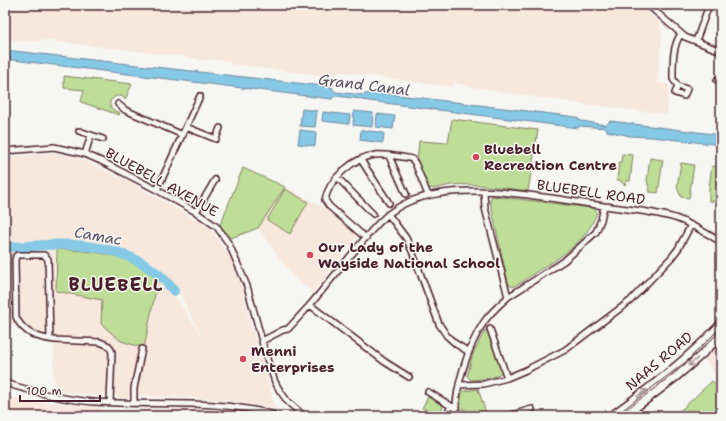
<svg xmlns="http://www.w3.org/2000/svg" width="726" height="421" font-family="'Shantell Sans',sans-serif">
<style>
.built{fill:#f7e7dc}
.green{fill:#bede97;stroke:#847e61}
.water{fill:#85c9e7;stroke:#6d859c}
.lines{fill:none;stroke-linecap:round;stroke-linejoin:round}
.river{stroke:#85c9e7;stroke-width:10}
.street-casing{stroke:#4a1f2b;stroke-width:8}
.secondary-casing{stroke:#4a1f2b;stroke-width:10}
.street{stroke:#f6f6f2;stroke-width:5}
.secondary{stroke:#f6f6f2;stroke-width:7}
.tram{stroke:#4a1f2b;stroke-width:1}
.oneway{stroke:#a99598}
.poi-dot{fill:#d1495b;stroke:#f6f6f2;stroke-width:1.5}
.labels{text-anchor:middle;stroke-width:3;stroke-linejoin:round;paint-order:stroke}
.poi-label{font-size:14px;font-weight:bold;fill:#4a1f2b;stroke:#f6f6f2;text-anchor:start}
.street-label{font-size:14px;fill:#4a1f2b;stroke:#f6f6f2}
.water-label{font-size:15px;font-style:italic;fill:#5c5263;stroke:#f6f6f2}
.district-label{font-size:18px;font-weight:bold;letter-spacing:1px;fill:#4a1f2b;stroke:#f6f6f2}
</style>
<rect width="100%" height="100%" fill="#f6f6f2"/>
<filter id="ink" filterUnits="userSpaceOnUse"><feTurbulence type="fractalNoise" baseFrequency=".025" numOctaves="2"/><feDisplacementMap in="SourceGraphic" scale="8" xChannelSelector="R" yChannelSelector="G"/><feConvolveMatrix kernelMatrix="1 2 1 2 8 2 1 2 1" color-interpolation-filters="sRGB"/></filter>
<g filter="url(#ink)">
<path class="built" d="M 5,5 L 638,5 L 659,22 L 662,37 L 657,83 L 669,85 L 667,114 L 583,104 L 501,92 L 454,83 L 453,87 L 340,72 L 327,76 L 261,68 L 231,64 L 230,61 L 208,59 L 206,61 L 179,56 L 44,40 L 37,42 L 5,39 Z
M 55,153 L 79,158 L 128,181 L 207,226 L 215,234 L 224,250 L 227,251 L 233,264 L 244,294 L 250,322 L 276,409 L 225,400 L 136,395 L 132,398 L 117,398 L 115,394 L 104,394 L 98,396 L 56,390 L 53,373 L 54,345 L 26,335 L 18,325 L 5,325 L 5,252 L 55,251 L 56,291 L 102,300 L 144,348 L 159,279 L 177,299 L 204,340 L 189,312 L 178,290 L 165,278 L 161,270 L 146,259 L 132,253 L 108,246 L 85,243 L 5,242 L 5,157 Z
M 285,187 L 337,215 L 359,235 L 313,293 L 291,274 L 258,228 Z
M 720,342 L 721,342 L 721,390 L 714,384 L 719,378 L 704,359 Z
M 5,394 L 28,403 L 58,403 L 102,408 L 103,416 L 5,416 Z
M 164,409 L 220,412 L 251,416 L 142,416 L 141,410 Z"/>
<path class="green" d="M 64,76 L 132,84 L 125,100 L 122,96 L 116,96 L 110,101 C 109,108 114,111 120,113 L 119,115 L 81,102 L 84,90 L 64,88 Z
M 452,119 L 538,130 L 528,191 C 503,188 477,183 451,185 C 444,186 433,191 427,187 L 417,162 L 419,141 L 448,143 Z
M 622,154 L 633,155 L 630,181 L 626,181 L 625,185 L 619,180 L 617,180 L 619,162 L 621,162 Z
M 650,158 L 663,160 L 658,193 L 650,192 L 647,180 Z
M 681,163 L 694,165 L 689,198 L 681,197 L 677,187 Z
M 712,166 L 721,167 L 721,188 L 719,202 L 709,201 L 709,187 Z
M 243,168 L 285,187 L 258,228 L 231,238 L 220,225 Z
M 285,189 L 308,202 L 290,234 L 267,220 Z
M 492,196 L 593,208 L 595,209 L 597,213 C 586,243 559,258 533,274 C 527,278 519,285 512,287 L 508,283 L 490,201 L 491,197 Z
M 57,249 C 86,251 117,252 143,268 C 148,271 153,275 158,279 L 144,348 L 121,341 L 101,324 L 102,300 L 56,291 Z
M 487,329 L 502,372 C 495,379 481,379 471,380 L 467,376 L 473,354 L 485,330 Z
M 712,381 L 721,388 L 721,416 L 673,416 L 681,410 Z
M 478,389 L 487,416 L 460,416 L 460,414 L 465,414 L 465,409 L 460,409 L 462,393 L 464,391 Z
M 428,397 L 443,405 L 441,413 L 437,410 L 435,414 L 422,408 Z"/>
<path class="water" d="M 5,50 L 332,87 L 334,91 L 336,92 L 362,95 L 373,92 L 576,117 L 581,121 L 606,125 L 610,121 L 721,135 L 721,145 L 652,137 L 630,136 L 607,131 L 606,128 L 580,126 L 578,128 L 362,100 L 361,99 L 336,96 L 334,96 L 332,99 L 5,59 Z
M 302,109 L 317,111 L 315,127 L 300,126 Z
M 354,111 L 373,113 L 372,127 L 353,125 Z
M 323,112 L 350,115 L 349,124 L 322,121 Z
M 377,114 L 395,116 L 393,129 L 376,127 Z
M 300,130 L 316,132 L 315,146 L 298,144 Z
M 361,130 L 384,133 L 383,143 L 360,140 Z"/>
<g class="lines">
<path class="river" d="M 5,247 C 28,247 53,243 75,245 C 113,247 151,260 174,291"/>
<defs>
<path id="street" d="M 648,5 L 685,37 L 721,51
M 696,41 L 709,5
M 717,80 L 721,82
M 678,86 L 673,79 C 673,65 672,46 681,34
M 678,86 L 687,89 L 684,96 L 675,93 Z
M 118,104 L 125,110 L 183,135
M 186,127 L 216,139 L 220,128
M 79,131 L 103,139
M 5,151 L 54,147 L 85,154 L 101,161 L 157,190 L 196,212 L 217,227 L 229,244 L 247,286 L 266,356 L 275,382 L 280,391 L 288,402 L 304,416
M 85,154 L 91,135
M 389,156 L 406,194
M 361,160 L 389,203
M 337,177 L 373,214
M 157,190 L 200,96
M 196,212 L 215,180
M 388,214 L 406,238 L 412,251 L 439,324 L 447,336 L 456,344 L 469,352
M 366,238 L 329,206 L 325,200 C 329,179 354,157 375,155 C 382,154 405,157 412,159 L 415,163 L 428,195
M 508,297 L 564,261 L 582,245 L 596,232 L 601,220 L 604,206
M 490,329 L 507,378
M 50,339 L 48,259 L 44,255 L 18,255 L 16,256 L 15,260 L 16,317 C 24,334 38,338 55,340 L 100,342 L 109,346 L 112,352 L 110,402
M 262,341 L 283,330 L 288,329 L 310,305
M 409,377 L 385,362 L 310,305 C 324,288 338,271 352,254 C 367,236 382,215 404,204 C 459,178 545,198 604,206 C 628,209 652,211 675,218 C 692,224 706,233 721,242
M 5,383 C 34,392 64,400 94,402 C 156,406 219,398 279,416
M 459,385 L 484,384 L 507,378 L 526,370 L 565,350 L 630,301 L 671,258 L 678,249 L 691,225
M 428,392 L 451,406
M 134,403 L 134,388 L 142,349
M 446,416 L 451,406 L 454,407
M 456,416 C 454,389 469,344 484,322 C 490,313 499,305 508,297 L 485,208 L 484,192
M 508,416 L 532,409"/>
<path id="secondary" d="M 611,416 C 650,388 688,359 721,324
M 624,416 C 658,391 693,366 721,335"/>
</defs>
<use href="#street" class="street-casing"/>
<use href="#secondary" class="secondary-casing"/>
<use href="#street" class="street"/>
<use href="#secondary" class="secondary"/>
<path class="tram" d="M 615,416 L 687,361 L 721,327"/>
</g>
<defs><path id="oneway-shaft" d="M-6 0H5M1.5-3L5.5 0L1.5 3" fill="none" stroke-width="1.6" stroke-linecap="round" stroke-linejoin="round"/></defs>
<g class="oneway">
<use href="#oneway-shaft" transform="translate(693 362) rotate(139)"/>
<use href="#oneway-shaft" transform="translate(642 393) rotate(-37)"/>
</g>
</g>
<g class="poi-dot">
<circle cx="476" cy="157" r="4"/>
<circle cx="310" cy="255" r="4"/>
<circle cx="243" cy="359" r="4"/>
</g>
<g class="labels">
<g class="poi-label">
<text x="484" y="154">Bluebell<tspan x="484" dy="16">Recreation Centre</tspan></text>
<text x="318" y="252">Our Lady of the<tspan x="318" dy="16">Wayside National School</tspan></text>
<text x="251" y="356">Menni<tspan x="251" dy="16">Enterprises</tspan></text>
</g>
<g class="street-label">
<text transform="translate(162 182) rotate(29)" y="5">BLUEBELL AVENUE</text>
<text transform="translate(591 192) rotate(8)" y="5">BLUEBELL ROAD</text>
<text transform="translate(659 361) rotate(-40)" y="5">NAAS ROAD</text>
</g>
<g class="water-label">
<text transform="translate(364 85) rotate(7)" y="5">Grand Canal</text>
<text transform="translate(98 236) rotate(10)" y="5">Camac</text>
</g>
<g class="district-label">
<text x="116" y="291">BLUEBELL</text>
</g>
</g>
<rect width="726" height="421" fill="none" stroke="#f6f6f2" stroke-width="20"/>
<rect x="10" y="10" width="706" height="401" fill="none" stroke="#4a1f2b" stroke-width="1.5" filter="url(#ink)"/>
<path d="M20 395v6h80v-6" fill="none" stroke="#4a1f2b" stroke-width="2"/>
<text x="26" y="395" font-size="12" fill="#4a1f2b" stroke="#f6f6f2" stroke-width="3" paint-order="stroke">100 m</text>
</svg>
